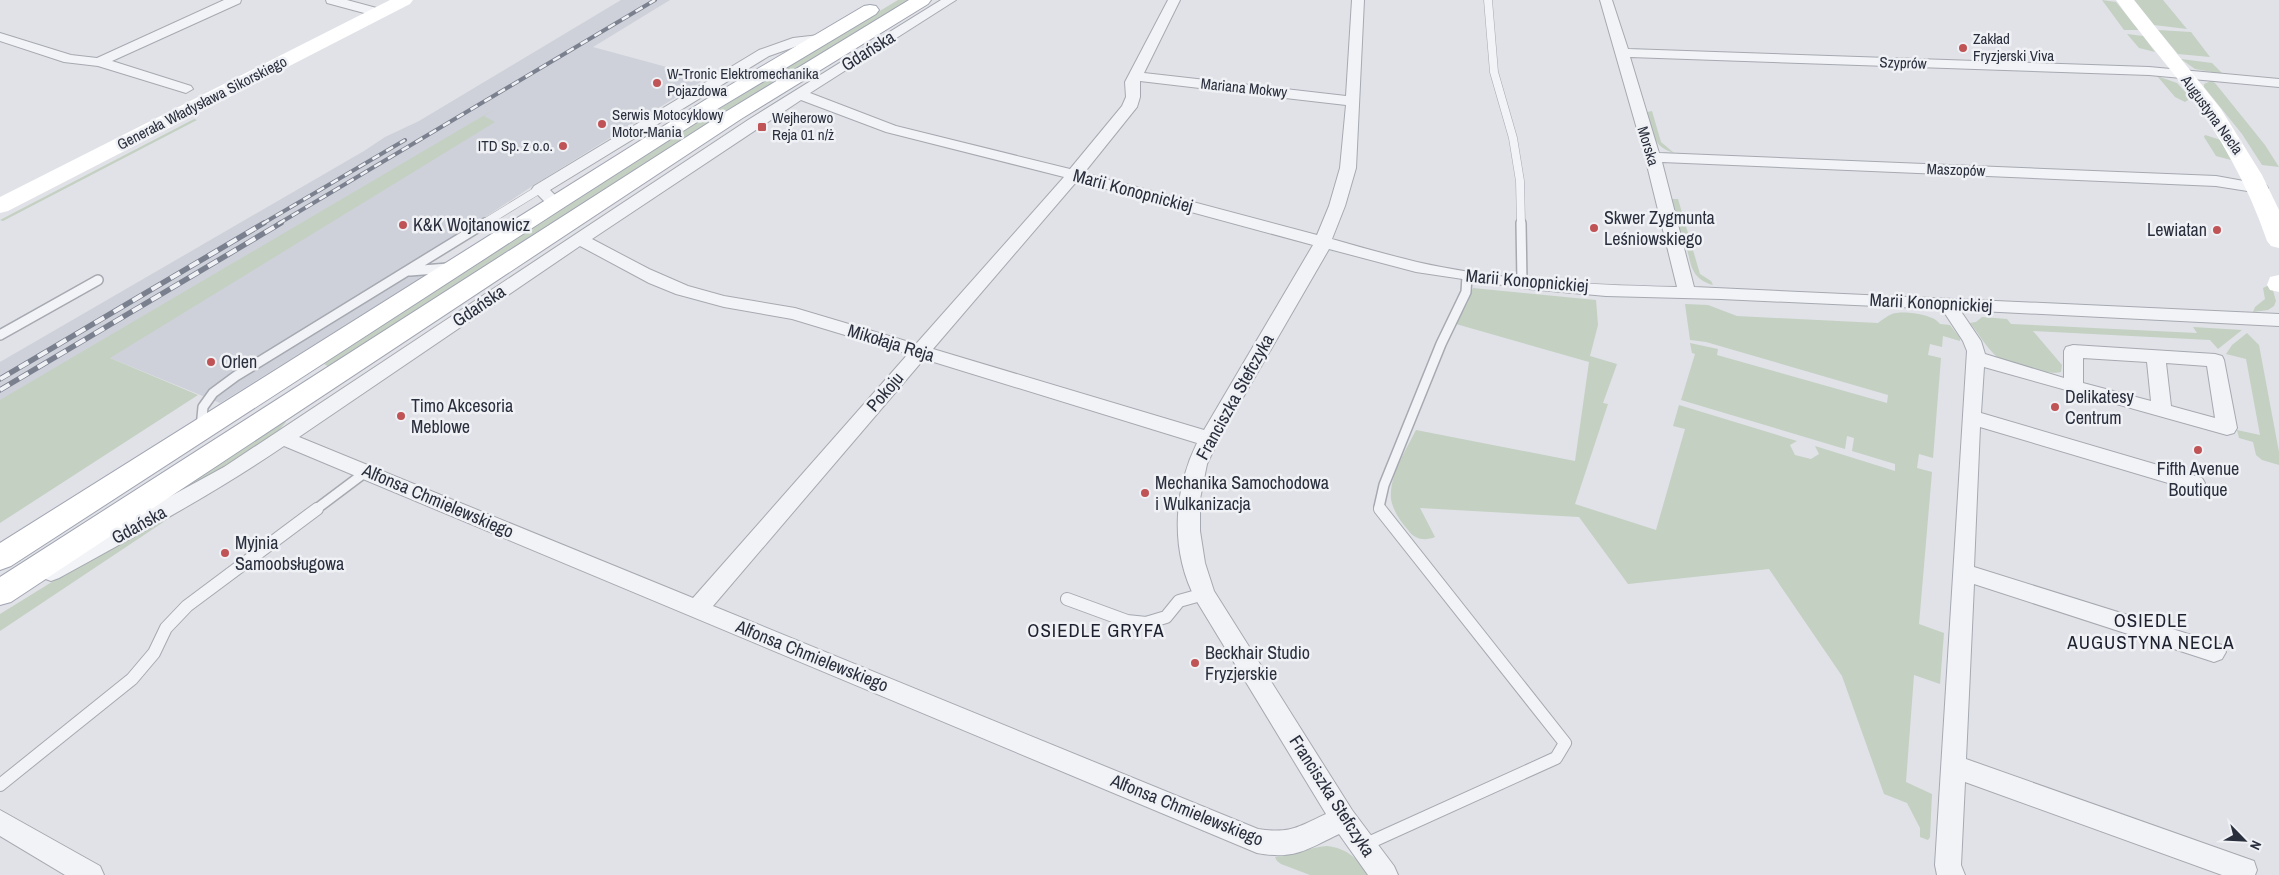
<svg xmlns="http://www.w3.org/2000/svg" width="2279" height="875" font-family="'Archivo Narrow',sans-serif">
<style>
.built{fill:#ced1d9}
.green{fill:#c4d0c2}
.lines{fill:none;stroke-linecap:round;stroke-linejoin:round}
.lane-far2-casing{stroke:#a6a9b1;stroke-width:9}
.lane-far1-casing{stroke:#a6a9b1;stroke-width:12}
.lane-casing{stroke:#a6a9b1;stroke-width:14}
.street-casing{stroke:#a6a9b1;stroke-width:2}
.primary-casing{stroke:#a1a5b2;stroke-width:2}
.lane-far2{stroke:#f2f3f6;stroke-width:8}
.lane-far1{stroke:#f2f3f6;stroke-width:9}
.lane{stroke:#f2f3f6;stroke-width:12}
.street{fill:#f2f3f6;fill-rule:evenodd}
.secondary{fill:#fff;fill-rule:evenodd}
.primary{fill:#fff;fill-rule:evenodd}
.rail-far1-casing{stroke:#7b808f;stroke-width:4}
.rail-casing{stroke:#7b808f;stroke-width:5.5}
.rail-far1{stroke:#eff1f5;stroke-width:2.5;stroke-dasharray:8;stroke-linecap:butt}
.rail{stroke:#eff1f5;stroke-width:4;stroke-dasharray:11;stroke-linecap:butt}
.poi-dot{fill:#bf5355;stroke:#eff1f5;stroke-width:2}
.labels{text-anchor:middle;stroke-width:5;stroke-linejoin:round;paint-order:stroke}
.far-poi-label{font-size:15px;fill:#2a2f3d;stroke:#eff1f5;text-anchor:start}
.far-street-label{font-size:15px;fill:#2a2f3d;stroke:#eff1f5}
.street-label{font-size:18px;fill:#2a2f3d;stroke:#eff1f5}
.poi-label{font-size:18px;fill:#2a2f3d;stroke:#eff1f5;text-anchor:start}
.neighbourhood-label{font-size:19px;letter-spacing:1px;fill:#1d202e;stroke:#eff1f5}
</style>
<rect width="100%" height="100%" fill="#e0e2e7"/>
<path class="built" d="M 621,0 L 670,0 L 580,55 L 593,47 L 707,78 L 537,183 L 431,253 L 426,275 L 220,403 L 110,358 L 0,407 L 0,362 L 364,151 L 385,137 L 419,121 Z"/>
<path class="green" d="M 898,0 L 913,0 L 331,368 L 324,364 C 510,235 704,117 898,0 Z
M 2102,0 L 2116,2 L 2139,30 L 2124,30 Z
M 2134,0 L 2163,0 L 2187,29 L 2154,25 Z
M 2158,30 L 2191,32 L 2210,57 L 2178,54 Z
M 2127,34 L 2143,36 L 2155,52 L 2139,48 Z
M 2181,59 L 2212,63 L 2223,74 L 2195,69 Z
M 2157,76 L 2177,83 L 2191,98 L 2185,102 L 2175,97 Z
M 2211,81 L 2215,83 L 2265,145 L 2279,167 L 2262,165 L 2242,134 L 2204,87 L 2204,84 Z
M 495,109 L 484,116 L 495,122 L 110,358 L 198,395 L 0,523 L 0,400 Z
M 1652,111 L 1661,142 L 1674,153 C 1651,146 1653,132 1647,112 Z
M 194,119 L 197,120 L 3,221 L 0,220 Z
M 2205,135 L 2221,140 L 2231,160 L 2216,156 L 2204,137 Z
M 1672,199 L 1678,199 L 1700,274 L 1711,281 L 1713,285 C 1680,276 1697,247 1675,232 L 1680,228 Z
M 2267,286 L 2272,287 L 2276,301 L 2274,306 L 2268,310 L 2253,312 L 2255,307 L 2265,299 L 2263,288 Z
M 1473,288 L 1596,300 L 1598,325 L 1590,356 L 1617,364 L 1603,403 L 1608,404 L 1575,504 L 1656,530 L 1685,429 L 1673,426 L 1679,405 L 1797,441 L 1790,445 L 1795,455 L 1811,459 L 1819,454 L 1815,446 L 1895,471 L 1895,464 L 1852,451 L 1854,438 L 1847,436 L 1845,449 L 1681,400 L 1695,354 L 1692,353 L 1690,343 L 1718,349 L 1717,355 L 1887,403 L 1888,395 L 1706,342 L 1690,340 L 1685,304 L 1708,305 L 1737,316 L 1878,323 C 1882,320 1887,316 1892,314 C 1902,310 1934,314 1940,324 L 1950,325 L 1960,338 L 1960,341 L 1943,336 L 1942,347 L 1930,344 L 1928,355 L 1941,358 L 1933,458 L 1919,454 L 1917,468 L 1932,472 L 1919,624 L 1944,633 L 1940,684 L 1914,675 L 1906,782 L 1932,794 L 1930,837 L 1928,840 L 1920,837 L 1920,828 L 1907,803 L 1884,794 L 1842,676 L 1769,569 L 1628,584 L 1579,517 L 1420,508 L 1435,537 C 1425,541 1415,540 1408,530 C 1401,522 1393,511 1391,499 C 1389,476 1406,450 1416,430 L 1575,461 L 1589,362 L 1456,324 L 1468,302 Z
M 1982,317 L 2007,319 L 2011,324 L 2197,333 L 2193,327 L 2242,330 L 2218,349 L 2210,340 L 2033,331 L 2062,365 L 2061,372 C 2051,376 2005,364 1997,357 C 1986,347 1979,334 1970,323 L 1976,322 Z
M 2247,333 L 2259,345 L 2279,452 L 2279,465 L 2262,460 L 2256,455 L 2253,442 L 2239,438 L 2237,430 L 2260,435 L 2246,359 L 2226,354 L 2232,345 Z
M 284,420 L 286,422 L 272,438 L 221,469 L 110,531 Z
M 189,505 L 0,631 L 0,614 L 81,564 Z
M 1327,846 C 1347,848 1358,859 1369,875 L 1310,875 L 1281,864 L 1277,861 L 1275,857 C 1293,856 1309,847 1327,846 Z"/>
<g class="lines">
<defs>
<path id="lane-far2" d="M 1488,0 L 1494,72 L 1513,138 L 1520,181 L 1521,224
M 483,224 L 540,189"/>
<path id="lane-far1" d="M 1521,223 L 1522,282
M 410,271 L 448,268
M 0,335 L 98,280
M 201,428 L 203,407 L 213,393 L 236,376 L 485,223
M 315,510 L 367,471
M 1381,510 L 1379,507 L 1384,485 L 1441,344 L 1466,292 L 1467,276"/>
<path id="lane" d="M 1067,599 L 1127,621 L 1146,623 L 1166,617 L 1179,601 L 1204,594
M 0,785 L 132,679 L 154,653 L 166,628 L 187,606 L 317,509
M 1364,845 L 1556,758 L 1565,743 L 1380,509"/>
<path id="street" d="M 224,0 L 241,0 L 240,3 L 112,61 L 191,86 L 193,89 L 186,93 L 98,66 L 64,62 L 0,41 L 0,33 L 71,55 L 97,58 Z
M 326,0 L 347,0 L 384,10 L 386,13 L 379,17 L 327,3 Z
M 941,0 L 956,0 L 810,93 L 896,126 L 1070,169 L 1122,106 L 1126,97 L 1125,82 L 1168,0 L 1180,0 L 1144,73 L 1346,96 L 1352,0 L 1364,0 L 1356,168 L 1345,206 L 1332,239 C 1360,247 1388,255 1417,262 C 1501,281 1590,285 1677,287 L 1645,157 L 1600,0 L 1612,0 L 1628,49 L 2149,67 L 2279,79 L 2279,87 L 2149,75 L 1630,57 L 1659,153 L 2216,176 L 2266,185 L 2268,188 L 2266,191 L 2260,193 L 2216,186 L 1662,162 L 1694,287 L 2279,314 L 2279,326 L 1960,310 L 1981,341 L 1985,354 L 2064,378 L 2064,351 L 2066,347 L 2073,345 L 2215,354 L 2222,356 L 2224,360 L 2237,428 L 2234,433 L 2227,435 L 1984,367 L 1981,413 L 2202,478 L 2205,483 L 2202,488 L 2195,491 L 1980,427 L 1974,567 L 2214,642 L 2222,645 L 2226,652 L 2222,659 L 2214,662 L 1974,584 L 1966,759 L 2254,861 L 2257,870 L 2255,875 L 2222,875 L 1965,782 L 1961,865 L 1965,875 L 1937,875 L 1935,865 L 1967,351 L 1963,341 L 1942,309 L 1721,299 L 1606,296 L 1529,289 L 1416,272 L 1329,249 L 1219,439 L 1207,464 L 1200,499 L 1200,531 L 1205,563 L 1214,591 L 1352,810 L 1394,866 L 1398,875 L 1368,875 L 1339,834 C 1306,850 1294,860 1257,853 L 284,446 C 212,495 135,536 59,578 L 51,581 L 43,578 L 40,572 L 43,566 L 224,467 L 748,120 ZM 1140,81 L 1346,105 L 1340,168 L 1329,206 L 1317,235 L 1084,173 L 1137,107 L 1140,97 ZM 801,100 L 886,132 L 1064,177 L 916,344 L 795,308 L 724,296 L 688,286 L 649,269 L 592,239 ZM 1077,181 L 1313,245 L 1204,430 L 933,349 ZM 580,246 L 649,283 L 676,294 L 724,307 L 792,319 L 908,354 L 693,598 L 299,437 ZM 2083,358 L 2147,362 L 2151,401 L 2083,383 ZM 924,359 L 1197,443 C 1173,492 1170,551 1196,600 L 1326,814 C 1298,827 1290,834 1258,829 L 713,606 ZM 2166,363 L 2207,366 L 2215,418 L 2171,406 Z
M 819,35 L 826,39 L 824,42 L 800,45 L 769,56 L 550,190 L 563,203 L 561,206 L 549,206 L 532,189 L 534,186 L 759,50 L 793,38 Z
M 0,810 L 100,866 L 104,875 L 65,875 L 0,836 Z"/>
<path id="primary" d="M 909,0 L 931,0 L 928,4 L 741,119 L 11,602 L 0,605 L 0,577 L 727,111 Z
M 870,5 L 876,6 L 879,10 L 876,14 L 719,108 L 563,208 L 11,566 L 0,570 L 0,543 L 705,100 L 864,6 Z"/>
</defs>
<use href="#lane-far2" class="lane-far2-casing"/>
<use href="#lane-far1" class="lane-far1-casing"/>
<use href="#lane" class="lane-casing"/>
<use href="#street" class="street-casing"/>
<use href="#primary" class="primary-casing"/>
<use href="#lane-far2" class="lane-far2"/>
<use href="#lane-far1" class="lane-far1"/>
<use href="#lane" class="lane"/>
<use href="#street" class="street"/>
<path class="secondary" d="M 390,0 L 413,0 L 410,4 L 8,211 L 0,213 L 0,197 Z
M 2116,0 L 2134,0 L 2221,109 L 2262,175 L 2279,210 L 2279,248 L 2271,246 L 2267,241 C 2248,185 2220,135 2184,87 C 2162,58 2137,30 2116,0 Z
M 2279,275 L 2279,292 L 2270,290 L 2267,285 L 2270,277 Z"/>
<use href="#primary" class="primary"/>
<defs>
<path id="rail-far1" d="M 262,224 L 405,140
M 278,224 L 655,0"/>
<path id="rail" d="M 0,379 L 264,223
M 0,390 L 281,223"/>
</defs>
<use href="#rail-far1" class="rail-far1-casing"/>
<use href="#rail" class="rail-casing"/>
<use href="#rail-far1" class="rail-far1"/>
<use href="#rail" class="rail"/>
</g>
<g class="poi-dot">
<circle cx="1963" cy="48" r="5"/>
<circle cx="657" cy="83" r="5"/>
<circle cx="602" cy="124" r="5"/>
<rect x="757" y="122" width="10" height="10" rx="2.5"/>
<circle cx="563" cy="146" r="5"/>
<circle cx="403" cy="225" r="5"/>
<circle cx="1594" cy="228" r="5"/>
<circle cx="2217" cy="230" r="5"/>
<circle cx="211" cy="362" r="5"/>
<circle cx="2055" cy="407" r="5"/>
<circle cx="401" cy="416" r="5"/>
<circle cx="2198" cy="450" r="5"/>
<circle cx="1145" cy="493" r="5"/>
<circle cx="225" cy="553" r="5"/>
<circle cx="1195" cy="663" r="5"/>
</g>
<g class="labels">
<g class="far-poi-label">
<text x="1973" y="44">Zakład<tspan x="1973" dy="17">Fryzjerski Viva</tspan></text>
<text x="667" y="79">W-Tronic Elektromechanika<tspan x="667" dy="17">Pojazdowa</tspan></text>
<text x="612" y="120">Serwis Motocyklowy<tspan x="612" dy="17">Motor-Mania</tspan></text>
<text x="772" y="123">Wejherowo<tspan x="772" dy="17">Reja 01 n/ż</tspan></text>
<text x="553" y="151" text-anchor="end">ITD Sp. z o.o.</text>
</g>
<g class="far-street-label">
<text transform="translate(1903 63) rotate(2)" y="5">Szyprów</text>
<text transform="translate(1244 88) rotate(6)" y="5">Mariana Mokwy</text>
<text transform="translate(202 103) rotate(-27)" y="5">Generała Władysława Sikorskiego</text>
<text transform="translate(2212 115) rotate(54)" y="5">Augustyna Necla</text>
<text transform="translate(1648 146) rotate(73)" y="5">Morska</text>
<text transform="translate(1956 170) rotate(2)" y="5">Maszopów</text>
</g>
<g class="street-label">
<text transform="translate(868 51) rotate(-32)" y="6">Gdańska</text>
<text transform="translate(1133 191) rotate(15)" y="6">Marii Konopnickiej</text>
<text transform="translate(1527 281) rotate(5)" y="6">Marii Konopnickiej</text>
<text transform="translate(1931 303) rotate(3)" y="6">Marii Konopnickiej</text>
<text transform="translate(479 306) rotate(-34)" y="6">Gdańska</text>
<text transform="translate(891 343) rotate(17)" y="6">Mikołaja Reja</text>
<text transform="translate(885 392) rotate(-49)" y="6">Pokoju</text>
<text transform="translate(1235 397) rotate(-61)" y="6">Franciszka Stefczyka</text>
<text transform="translate(438 501) rotate(23)" y="6">Alfonsa Chmielewskiego</text>
<text transform="translate(139 525) rotate(-29)" y="6">Gdańska</text>
<text transform="translate(812 656) rotate(22)" y="6">Alfonsa Chmielewskiego</text>
<text transform="translate(1332 796) rotate(57)" y="6">Franciszka Stefczyka</text>
<text transform="translate(1187 810) rotate(22)" y="6">Alfonsa Chmielewskiego</text>
</g>
<g class="poi-label">
<text x="1604" y="224">Skwer Zygmunta<tspan x="1604" dy="21">Leśniowskiego</tspan></text>
<text x="413" y="231">K&amp;K Wojtanowicz</text>
<text x="2207" y="236" text-anchor="end">Lewiatan</text>
<text x="221" y="368">Orlen</text>
<text x="2065" y="403">Delikatesy<tspan x="2065" dy="21">Centrum</tspan></text>
<text x="411" y="412">Timo Akcesoria<tspan x="411" dy="21">Meblowe</tspan></text>
<text x="2198" y="475" text-anchor="middle">Fifth Avenue<tspan x="2198" dy="21">Boutique</tspan></text>
<text x="1155" y="489">Mechanika Samochodowa<tspan x="1155" dy="21">i Wulkanizacja</tspan></text>
<text x="235" y="549">Myjnia<tspan x="235" dy="21">Samoobsługowa</tspan></text>
<text x="1205" y="659">Beckhair Studio<tspan x="1205" dy="21">Fryzjerskie</tspan></text>
</g>
<g class="neighbourhood-label">
<text x="2151" y="627">OSIEDLE<tspan x="2151" dy="22">AUGUSTYNA NECLA</tspan></text>
<text x="1096" y="637">OSIEDLE GRYFA</text>
</g>
</g>
<g transform="translate(2244 840) rotate(114)" stroke="#eff1f5" stroke-width="4" paint-order="stroke">
<path d="M0-4L9 19L0 12L-9 19Z" fill="#2a2f3d"/>
<text y="-8" font-size="14" font-weight="bold" text-anchor="middle" fill="#2a2f3d">N</text>
</g>
</svg>
